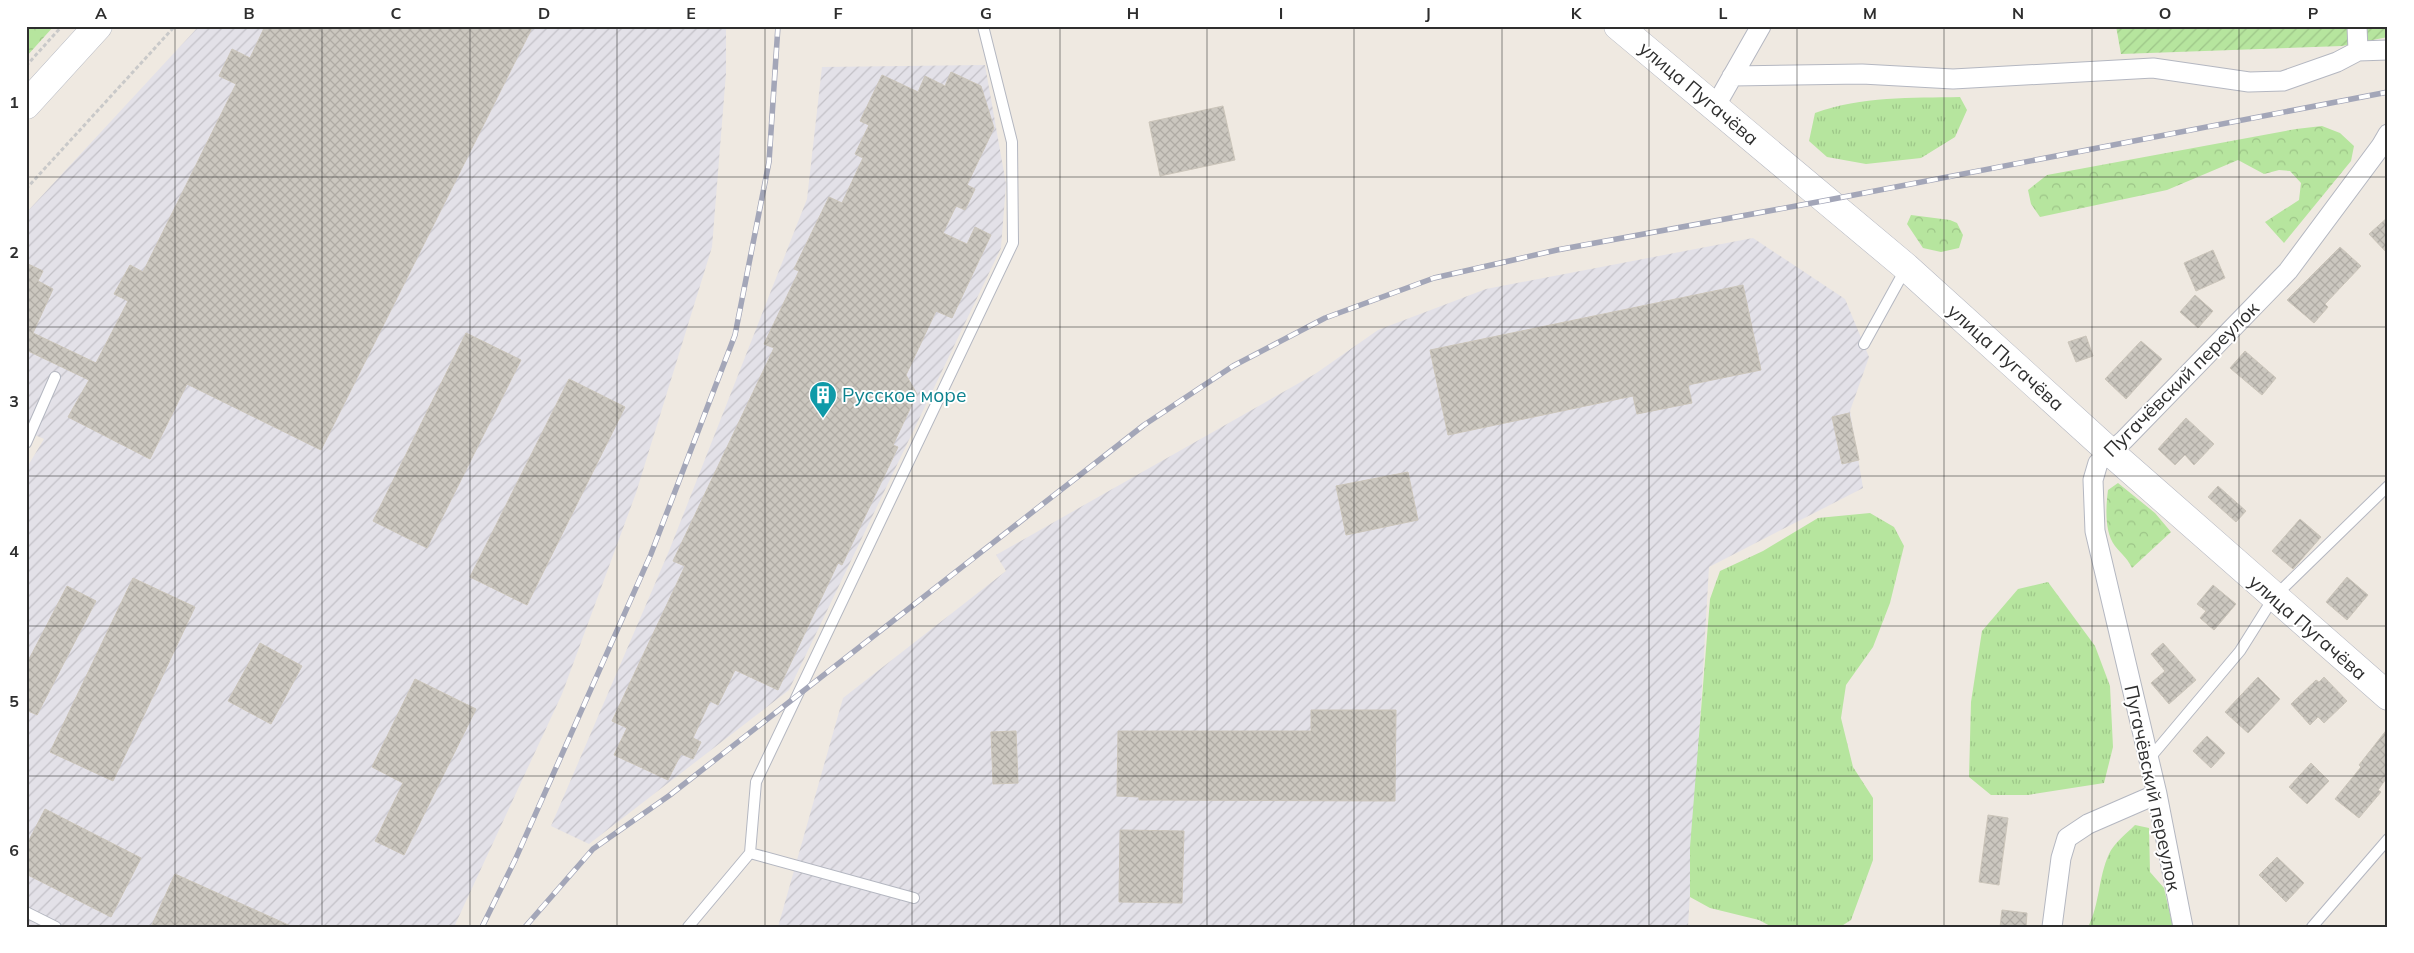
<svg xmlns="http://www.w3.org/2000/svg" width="2414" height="953" font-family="Mulish,sans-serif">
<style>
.industrial{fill:url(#industrial-furrows)}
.grass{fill:url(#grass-tufts)}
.forest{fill:url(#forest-crowns)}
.garden{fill:url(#garden-furrows)}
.building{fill:url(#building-cross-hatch);stroke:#cbc5ba}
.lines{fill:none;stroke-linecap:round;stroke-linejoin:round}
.lane-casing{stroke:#b4b7c1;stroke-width:12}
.street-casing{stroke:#b4b7c1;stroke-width:21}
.secondary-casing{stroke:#b4b7c1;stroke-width:29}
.path{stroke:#c9c9c9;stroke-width:3;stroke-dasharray:4 2.5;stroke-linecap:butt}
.lane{stroke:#fff;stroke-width:10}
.street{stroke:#fff;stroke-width:19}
.secondary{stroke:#fff;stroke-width:28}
.rail-casing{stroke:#a3a6b8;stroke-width:5.5}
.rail{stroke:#fff;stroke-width:4;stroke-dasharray:11;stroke-linecap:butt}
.grid{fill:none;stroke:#2e2e2e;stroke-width:1;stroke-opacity:0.55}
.labels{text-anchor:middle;stroke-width:4;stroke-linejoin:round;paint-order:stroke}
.street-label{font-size:19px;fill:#2e2e2e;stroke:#fff}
.culture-label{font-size:19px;fill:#0d838f;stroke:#fff;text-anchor:start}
.neatline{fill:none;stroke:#2e2e2e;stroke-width:2}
.grid-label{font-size:16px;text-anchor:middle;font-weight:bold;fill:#2e2e2e}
</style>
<defs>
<pattern id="industrial-furrows" width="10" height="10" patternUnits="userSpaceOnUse" patternTransform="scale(1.25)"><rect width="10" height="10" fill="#e3e1e8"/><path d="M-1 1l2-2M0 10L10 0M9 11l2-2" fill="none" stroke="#c3c1c7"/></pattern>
<pattern id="grass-tufts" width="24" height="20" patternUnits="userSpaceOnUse" patternTransform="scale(1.25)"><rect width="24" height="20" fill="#b6e59e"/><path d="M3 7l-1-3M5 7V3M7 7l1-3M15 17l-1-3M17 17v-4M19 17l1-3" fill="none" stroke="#9dc588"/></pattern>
<pattern id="forest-crowns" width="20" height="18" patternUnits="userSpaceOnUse" patternTransform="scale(1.25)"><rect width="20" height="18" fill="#b6e59e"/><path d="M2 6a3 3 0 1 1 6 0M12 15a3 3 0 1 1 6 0" fill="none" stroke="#9dc588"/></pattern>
<pattern id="garden-furrows" width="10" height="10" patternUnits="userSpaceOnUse" patternTransform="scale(1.25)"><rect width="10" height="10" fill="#b6e59e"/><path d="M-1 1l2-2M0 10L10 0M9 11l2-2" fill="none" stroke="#9dc588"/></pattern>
<pattern id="building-cross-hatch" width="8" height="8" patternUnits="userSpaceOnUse" patternTransform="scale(1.25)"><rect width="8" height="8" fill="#cbc7bf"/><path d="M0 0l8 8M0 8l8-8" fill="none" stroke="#afaba4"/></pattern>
</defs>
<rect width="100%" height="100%" fill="#efe9e1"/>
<path class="industrial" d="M 199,26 L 726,26 L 726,73 L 712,247 L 636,493 L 562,694 L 454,927 L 26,927 L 26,469 L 44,439 L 26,431 L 26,213 Z
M 985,65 L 1006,184 L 1001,248 L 789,690 L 589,844 L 551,826 L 669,551 L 807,199 L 822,67 Z
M 1753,238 L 1845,299 L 1869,357 L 1850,411 L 1863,488 L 1709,567 L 1688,927 L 778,927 L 843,698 L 1006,571 L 996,555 L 1315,374 L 1378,330 L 1486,289 Z"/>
<path class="grass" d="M 1960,97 L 1967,110 L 1955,137 L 1921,158 L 1866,164 L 1827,157 L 1809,141 L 1815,113 C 1862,96 1911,98 1960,97 Z
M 1870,513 L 1894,527 L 1904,546 L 1890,603 L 1873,647 L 1846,685 L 1841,718 L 1853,767 L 1873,798 L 1873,860 L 1851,920 L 1840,927 L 1772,927 L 1759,920 L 1710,908 L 1690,897 L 1690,847 L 1710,599 L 1720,571 L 1763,551 L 1818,518 Z
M 2048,582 L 2095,646 L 2110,686 L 2113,747 L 2104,783 L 2028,795 L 1991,795 L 1969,777 L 1971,702 L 1982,631 L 2018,589 Z
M 2135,825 L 2149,828 L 2150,872 L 2164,888 L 2173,927 L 2088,927 C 2100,904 2098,878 2109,854 C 2113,844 2127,833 2135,825 Z"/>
<path class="forest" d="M 26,26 L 54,26 L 26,57 Z
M 2322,126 L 2340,133 L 2354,146 L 2351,161 L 2284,243 L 2265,222 L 2299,200 L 2301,183 L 2290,171 L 2279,170 L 2264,174 L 2238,160 L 2167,190 L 2040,217 L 2031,204 L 2028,190 L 2047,175 L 2296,129 Z
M 1911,215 L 1950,220 L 1957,223 L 1963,235 L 1959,248 L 1941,252 L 1923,248 L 1907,224 Z
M 2118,483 L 2155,513 L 2171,532 L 2132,568 C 2126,556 2122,555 2115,546 C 2104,532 2106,506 2108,490 Z"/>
<path class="garden" d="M 2116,26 L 2388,26 L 2388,37 L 2342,46 L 2121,54 Z"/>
<path class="building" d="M 265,26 L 533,26 L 321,450 L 187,384 L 150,459 L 68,417 L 89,380 L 26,350 L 26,263 L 43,271 L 38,281 L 53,289 L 33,333 L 96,363 L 128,301 L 114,294 L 130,265 L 143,272 L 236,84 L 219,76 L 232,49 L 250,58 Z
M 951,72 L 981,86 L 994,128 L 967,185 L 975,189 L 965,210 L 956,206 L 943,233 L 967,244 L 975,227 L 991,235 L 952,318 L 936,311 L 906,375 L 917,394 L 893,445 L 898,447 L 842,565 L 838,563 L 778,690 L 735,670 L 718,705 L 710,701 L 693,738 L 701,742 L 693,759 L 681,754 L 668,780 L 614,755 L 627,728 L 612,721 L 685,566 L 673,561 L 774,348 L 764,344 L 799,271 L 794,269 L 829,197 L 842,203 L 863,158 L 855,154 L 869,125 L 860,121 L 882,75 L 918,92 L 925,76 L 945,86 Z
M 1223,106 L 1235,160 L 1160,176 L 1149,122 Z
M 2388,217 L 2388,254 L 2369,234 Z
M 2340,247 L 2361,266 L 2325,304 L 2328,307 L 2314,323 L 2287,300 Z
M 2213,250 L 2225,278 L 2196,291 L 2184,263 Z
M 1743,285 L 1761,370 L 1688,385 L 1692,403 L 1637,414 L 1633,396 L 1448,435 L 1430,350 Z
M 2195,295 L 2213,311 L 2198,328 L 2180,312 Z
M 466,333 L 521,360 L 427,548 L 373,521 Z
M 2086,336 L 2093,356 L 2076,362 L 2068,342 Z
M 2141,341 L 2162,359 L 2126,399 L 2105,379 Z
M 2245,351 L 2276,378 L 2262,395 L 2230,368 Z
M 569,379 L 625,407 L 527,605 L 470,577 Z
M 1849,413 L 1859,460 L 1842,464 L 1832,417 Z
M 2186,418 L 2214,444 L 2194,465 L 2185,455 L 2175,465 L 2158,449 Z
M 1408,472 L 1418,520 L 1346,535 L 1336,486 Z
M 2218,486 L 2246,511 L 2236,522 L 2208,497 Z
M 2300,519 L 2321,537 L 2293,569 L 2272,551 Z
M 2347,577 L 2368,595 L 2347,620 L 2326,602 Z
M 133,578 L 195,607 L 113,781 L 50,752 Z
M 2213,585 L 2236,604 L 2214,630 L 2200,618 L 2206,611 L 2197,604 Z
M 67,586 L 96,601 L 37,715 L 26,710 L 26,665 Z
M 260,643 L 302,666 L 271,724 L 228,701 Z
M 2163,643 L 2196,680 L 2169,704 L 2151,683 L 2165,671 L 2151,654 Z
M 2258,677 L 2280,699 L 2248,733 L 2225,712 Z
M 2324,677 L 2347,701 L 2324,723 L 2318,717 L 2310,725 L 2291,704 L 2316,680 L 2319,682 Z
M 415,679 L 476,709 L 404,855 L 375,841 L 403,783 L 372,767 Z
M 1311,710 L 1396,710 L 1395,801 L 1139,800 L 1139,797 L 1117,796 L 1118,731 L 1311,731 Z
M 2388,728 L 2388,776 L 2378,790 L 2381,792 L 2359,818 L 2335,799 L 2361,767 L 2359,765 Z
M 1016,731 L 1018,783 L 993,784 L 991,732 Z
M 2207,736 L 2225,753 L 2211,768 L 2193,751 Z
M 2311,763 L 2329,781 L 2307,804 L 2289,787 Z
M 45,809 L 141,858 L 111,917 L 26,874 L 26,846 Z
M 1988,815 L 2008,818 L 1999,885 L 1979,882 Z
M 1120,830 L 1184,831 L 1182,903 L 1119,902 Z
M 2277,857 L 2304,883 L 2286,902 L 2259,875 Z
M 175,874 L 293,927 L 151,927 Z
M 2002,910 L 2027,913 L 2026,927 L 2000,927 Z"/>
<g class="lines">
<defs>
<path id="lane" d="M 1864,344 L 1906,268
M 26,443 L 55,377
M 2149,759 L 2240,651 L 2274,597 L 2388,486
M 914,898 L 750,853 L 756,782 L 1013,243 L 1012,142 L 983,26
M 26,912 L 56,927
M 688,927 L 750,853
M 2312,927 L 2388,839"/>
<path id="street" d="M 2357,26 L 2358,51
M 1732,76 L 1862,74 L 1953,79 L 2153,68 L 2249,82 L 2283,81 L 2337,62 L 2358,51 L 2388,50
M 1716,105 L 1761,26
M 2052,927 L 2061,858 L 2067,838 L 2088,824 L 2157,794
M 2183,927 L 2157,794 L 2095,531 L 2093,480 L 2098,463 L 2124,440 L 2288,271 L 2381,146 L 2388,134"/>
<path id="secondary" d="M 1618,26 L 1906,267 L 2109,451 L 2388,696
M 26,105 L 98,26"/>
</defs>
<use href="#lane" class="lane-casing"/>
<use href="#street" class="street-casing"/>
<use href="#secondary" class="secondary-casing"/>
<path class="path" d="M 26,66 L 62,26
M 26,189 L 175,26"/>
<use href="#lane" class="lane"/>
<use href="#street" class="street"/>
<use href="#secondary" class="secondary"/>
<defs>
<path id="rail" d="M 482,927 L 515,860 L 651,554 L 735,335 L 769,162 L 778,26
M 525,927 L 593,849 L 670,795 L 1144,425 L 1233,366 L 1325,318 L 1434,278 L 1557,250 L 1828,200 L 2388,92"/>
</defs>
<use href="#rail" class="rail-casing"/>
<use href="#rail" class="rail"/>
</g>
<path class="grid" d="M 175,26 L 175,927M 322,26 L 322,927M 470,26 L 470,927M 617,26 L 617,927M 765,26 L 765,927M 912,26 L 912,927M 1060,26 L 1060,927M 1207,26 L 1207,927M 1354,26 L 1354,927M 1502,26 L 1502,927M 1649,26 L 1649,927M 1797,26 L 1797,927M 1944,26 L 1944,927M 2092,26 L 2092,927M 2239,26 L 2239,927M 26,177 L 2388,177M 26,327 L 2388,327M 26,476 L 2388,476M 26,626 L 2388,626M 26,776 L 2388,776"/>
<defs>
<symbol id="building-pin" viewBox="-11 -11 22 30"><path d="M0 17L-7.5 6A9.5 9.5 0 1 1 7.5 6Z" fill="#0f9aa8" stroke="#fff"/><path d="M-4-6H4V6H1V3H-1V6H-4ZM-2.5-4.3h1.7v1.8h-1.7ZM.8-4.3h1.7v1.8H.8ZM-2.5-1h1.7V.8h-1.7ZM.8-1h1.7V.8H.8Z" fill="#fff"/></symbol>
</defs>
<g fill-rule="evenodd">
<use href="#building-pin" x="807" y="379" width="32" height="43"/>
</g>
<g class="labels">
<g class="street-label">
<text transform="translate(1699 93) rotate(40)" y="7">улица Пугачёва</text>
<text transform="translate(2006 357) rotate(42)" y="7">улица Пугачёва</text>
<text transform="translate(2181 379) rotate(-45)" y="7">Пугачёвский переулок</text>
<text transform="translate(2308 627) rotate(41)" y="7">улица Пугачёва</text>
<text transform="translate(2153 788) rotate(78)" y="7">Пугачёвский переулок</text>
</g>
<g class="culture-label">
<text x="842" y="402">Русское море</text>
</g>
</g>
<rect width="2414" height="953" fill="none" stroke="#ffffff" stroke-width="55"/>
<rect x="28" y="28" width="2358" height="898" class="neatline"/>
<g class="grid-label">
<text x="101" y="19">A</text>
<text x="249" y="19">B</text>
<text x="396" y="19">C</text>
<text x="544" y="19">D</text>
<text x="691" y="19">E</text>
<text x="838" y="19">F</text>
<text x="986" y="19">G</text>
<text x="1133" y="19">H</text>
<text x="1281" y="19">I</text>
<text x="1428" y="19">J</text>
<text x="1576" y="19">K</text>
<text x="1723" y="19">L</text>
<text x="1870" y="19">M</text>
<text x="2018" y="19">N</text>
<text x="2165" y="19">O</text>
<text x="2313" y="19">P</text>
<text x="14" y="108">1</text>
<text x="14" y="258">2</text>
<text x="14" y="407">3</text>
<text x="14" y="557">4</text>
<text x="14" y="707">5</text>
<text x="14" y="856">6</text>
</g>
</svg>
